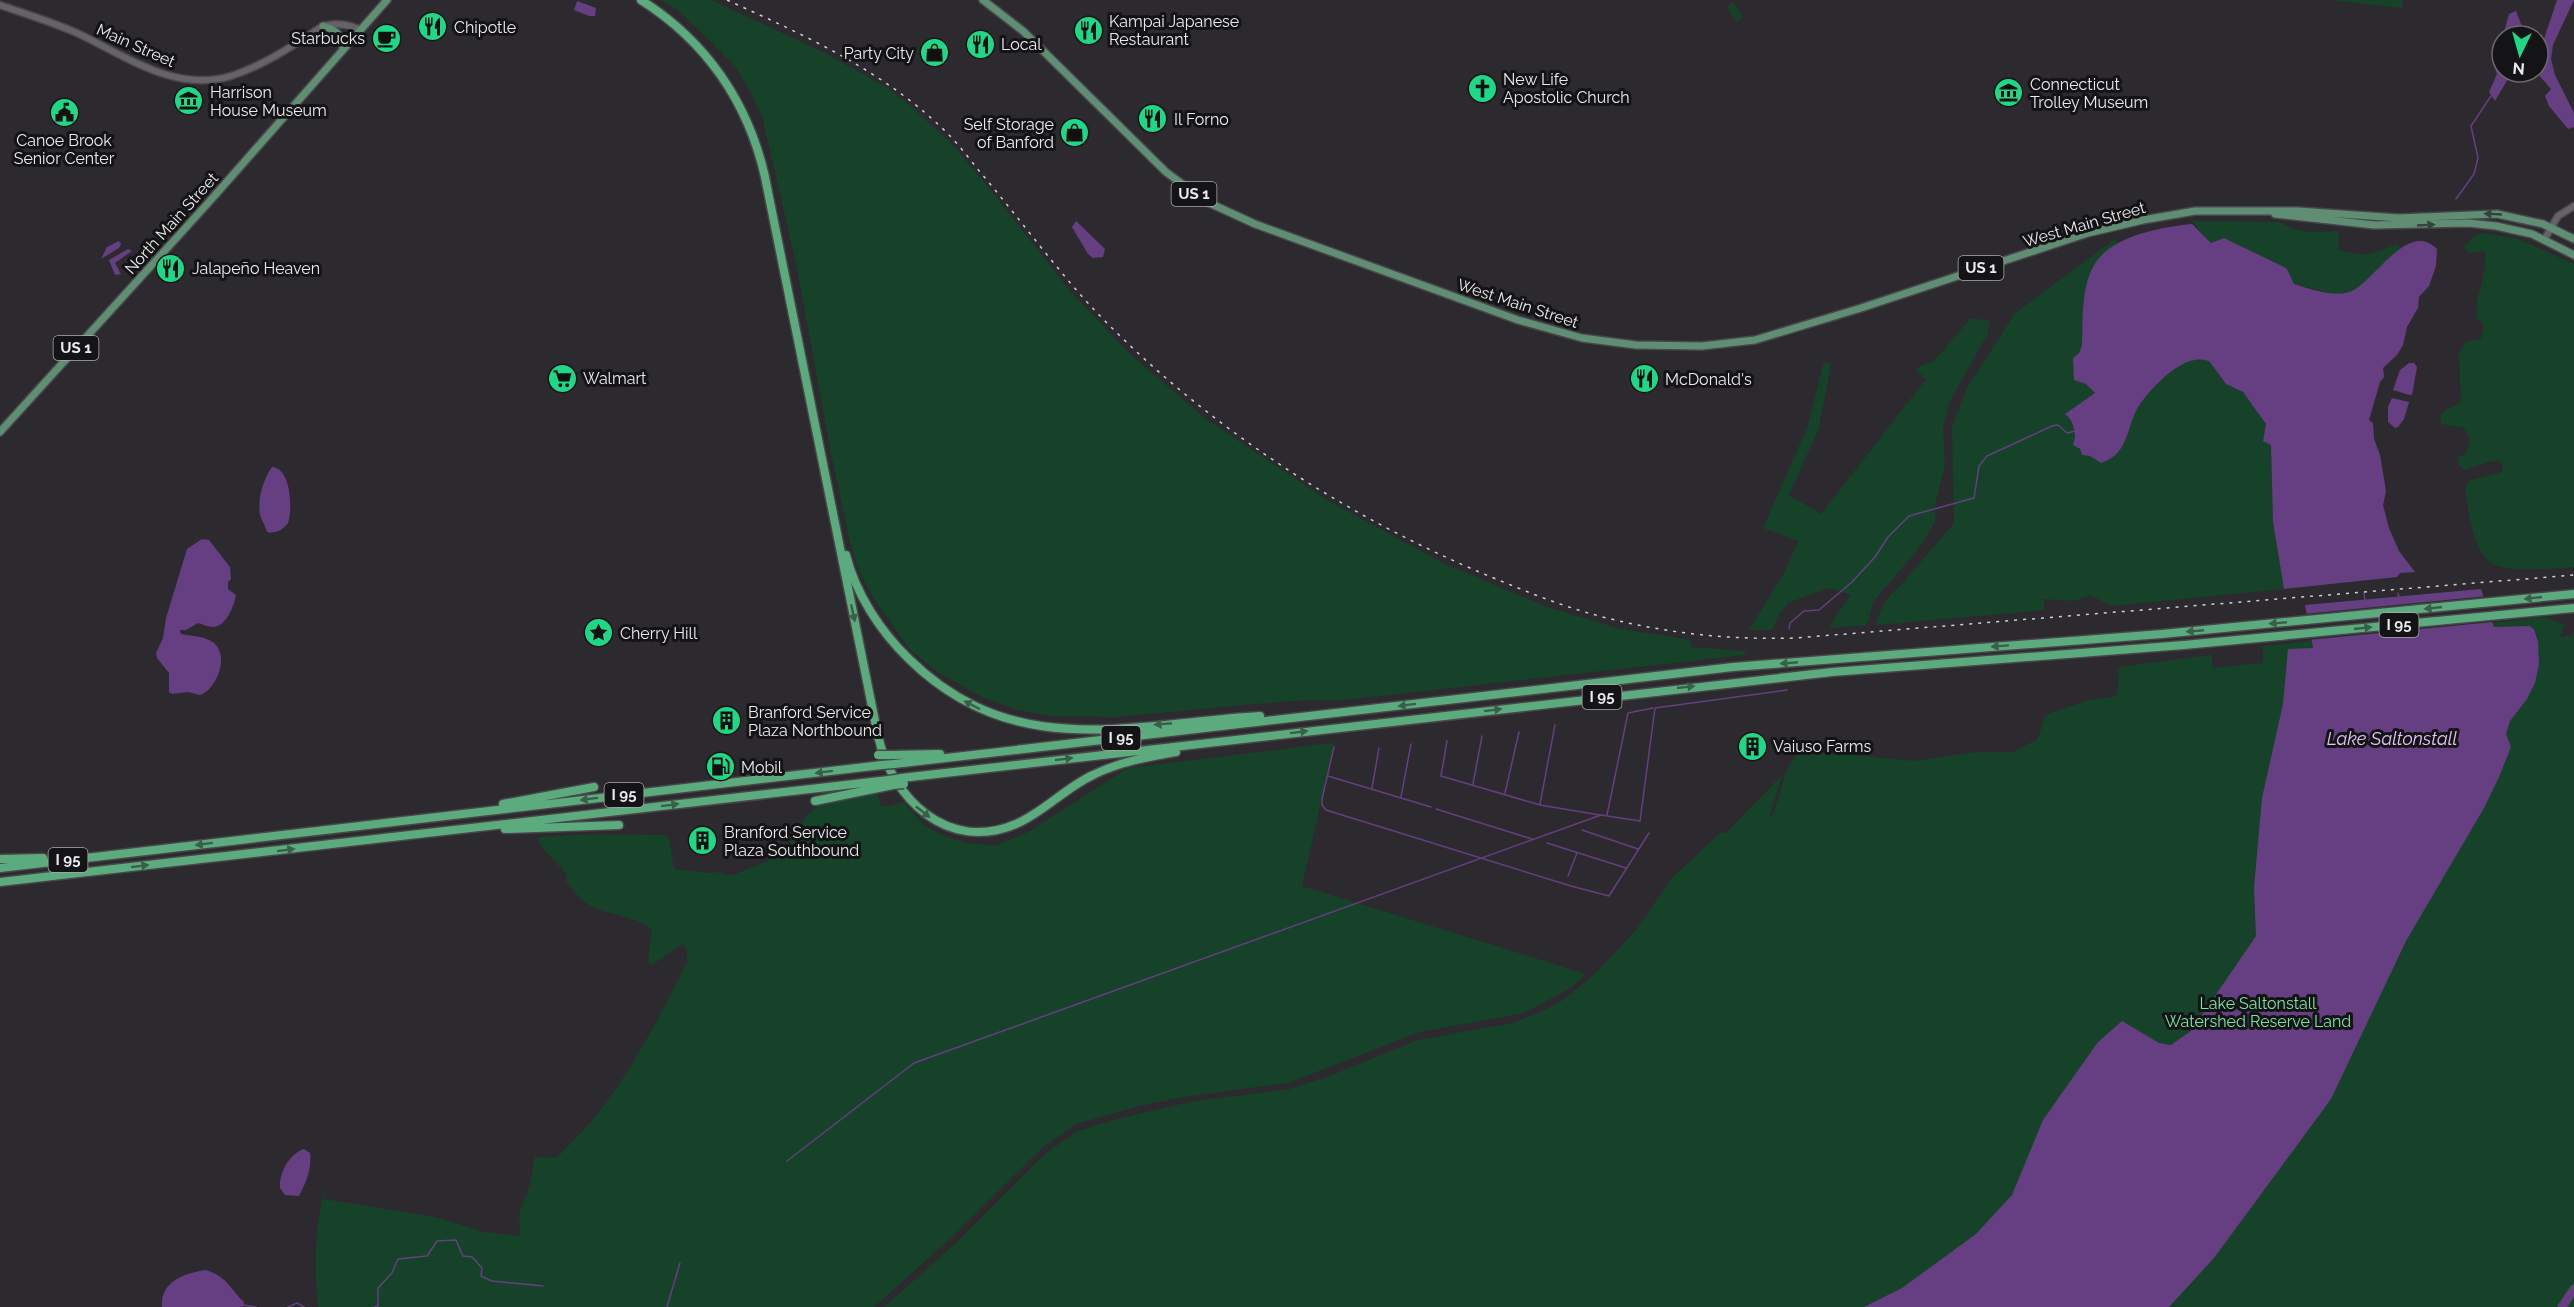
<svg xmlns="http://www.w3.org/2000/svg" width="2574" height="1307" font-family="Raleway,sans-serif">
<style>
.green{fill:#16422a}
.water{fill:#653f81}
.pier{fill:#2c2a2e}
.lines{fill:none;stroke-linecap:round;stroke-linejoin:round}
.stream{stroke:#653f81;stroke-width:1.5}
.river{stroke:#653f81;stroke-width:9}
.secondary-casing{stroke:#484649;stroke-width:9}
.primary-casing{stroke:#484649;stroke-width:10}
.motorway-casing{stroke:#484649;stroke-width:11}
.secondary{stroke:#656367;stroke-width:6}
.primary{stroke:#608e75;stroke-width:7}
.motorway{stroke:#5cab7e;stroke-width:8}
.rail{stroke:#d0cfd1;stroke-width:1.5;stroke-dasharray:3 6;stroke-linecap:butt}
.motorway-bridge-casing{stroke:#484649;stroke-width:11;stroke-linecap:butt}
.motorway-bridge{stroke:#5cab7e;stroke-width:8}
.oneway{fill:#32443b}
.oneway2{fill:#385f4a}
.labels{text-anchor:middle;stroke-width:6;stroke-linejoin:round;paint-order:stroke}
.shield{fill:#141315;stroke:#aaaaac;stroke-width:1.5}
.shield-label{font-size:15px;font-weight:bold;fill:#ebeaec}
.poi-label{font-size:16px;fill:#ebeaec;stroke:#141315;text-anchor:start}
.street-label{font-size:16px;fill:#ebeaec;stroke:#141315}
.park-label{font-size:16px;fill:#73e7a6;stroke:#141315}
.water-label{font-size:18px;font-style:italic;fill:#e2c3fc;stroke:#141315}
</style>
<rect width="100%" height="100%" fill="#2c2a2e"/>
<path class="green" d="M 661,0 L 711,0 L 823,52 L 884,86 L 905,101 L 951,143 L 976,172 L 1071,292 L 1131,355 L 1206,419 L 1327,500 L 1443,563 L 1544,606 L 1621,629 L 1691,640 L 1691,647 L 1745,651 L 1745,655 L 1344,700 L 1288,701 L 1115,717 L 1052,716 L 1018,710 L 984,698 L 939,673 L 911,651 L 872,596 L 859,571 L 850,542 L 831,453 L 797,268 L 763,120 L 753,96 L 735,66 L 678,10 Z
M 2330,0 L 2403,0 L 2402,8 Z
M 1733,2 L 1743,17 L 1737,22 L 1727,7 Z
M 2192,221 L 2280,222 C 2297,235 2318,232 2338,231 L 2339,250 C 2366,258 2372,254 2397,244 L 2401,249 L 2393,254 L 2359,288 L 2350,292 L 2333,294 L 2294,284 L 2282,266 L 2224,238 L 2211,243 Z
M 2482,233 L 2518,239 L 2574,264 L 2574,567 C 2555,568 2505,574 2490,562 C 2471,546 2469,511 2465,488 L 2468,481 L 2502,472 L 2503,464 L 2499,460 L 2491,461 L 2464,470 L 2459,466 L 2458,458 L 2467,452 L 2470,439 L 2464,428 L 2441,424 L 2441,413 L 2461,402 L 2459,352 L 2468,341 L 2482,338 L 2484,325 L 2476,317 C 2476,295 2486,276 2486,253 L 2479,251 L 2469,253 L 2464,247 L 2473,237 Z
M 2115,239 L 2118,245 C 2083,266 2083,308 2082,345 L 2079,353 L 2073,359 L 2074,380 L 2086,384 L 2095,393 L 2066,414 L 2073,427 L 2075,443 L 2082,455 L 2090,456 L 2101,463 C 2127,455 2126,431 2136,411 C 2145,394 2175,362 2195,360 C 2199,359 2205,360 2209,361 L 2226,384 L 2243,392 L 2266,424 L 2264,435 L 2271,445 L 2273,522 L 2284,589 L 2110,606 L 2091,595 L 2074,601 L 2043,599 L 2045,610 L 1876,625 C 1881,602 1892,594 1907,578 C 1923,560 1938,541 1954,523 L 1952,427 L 1967,388 L 2015,313 Z
M 1971,318 L 1989,321 L 1988,333 L 1949,403 L 1943,427 L 1945,465 L 1936,501 L 1935,522 L 1919,548 L 1874,601 L 1867,625 L 1831,628 L 1831,623 L 1851,595 L 1828,588 L 1788,603 L 1778,616 L 1772,630 L 1749,630 L 1784,573 L 1798,541 L 1763,528 L 1807,428 L 1824,362 L 1831,364 L 1819,428 L 1789,495 L 1821,514 L 1926,379 L 1916,370 L 1917,368 L 1935,360 Z
M 2545,617 L 2565,625 L 2560,637 L 2573,635 L 2574,628 L 2574,1307 L 884,1307 L 956,1243 L 1046,1153 L 1078,1131 L 1121,1118 L 1190,1102 L 1290,1089 L 1327,1077 L 1418,1040 L 1513,1023 L 1547,1009 L 1563,1000 L 1593,976 L 1636,930 L 1671,879 L 1720,833 L 1726,833 L 1782,775 L 1769,818 L 1774,814 L 1786,771 L 1799,750 L 1914,761 L 1978,752 L 2013,752 L 2038,739 L 2045,715 L 2086,701 L 2116,696 L 2119,681 L 2118,667 L 2212,655 L 2213,668 L 2263,663 L 2263,646 L 2311,641 L 2313,648 L 2287,661 L 2529,626 L 2494,627 L 2493,623 Z
M 1334,743 L 1302,886 L 1554,964 L 1585,974 L 1584,976 L 1570,988 L 1540,1005 L 1519,1014 L 1419,1032 L 1288,1083 L 1189,1096 L 1139,1106 L 1076,1124 L 1042,1148 L 951,1238 L 874,1307 L 318,1307 C 314,1266 315,1226 325,1186 L 323,1199 L 436,1217 L 484,1232 L 520,1236 L 519,1214 L 530,1185 L 535,1157 L 556,1158 C 619,1100 649,1036 687,962 L 687,950 L 682,944 L 652,965 L 648,962 L 652,930 C 635,914 604,916 585,902 C 577,897 571,886 565,880 L 567,875 L 540,845 L 539,837 L 593,834 L 663,835 L 669,838 L 674,869 L 707,873 L 721,872 L 731,876 L 777,857 L 788,847 L 806,816 L 819,805 L 877,793 L 881,806 L 891,806 L 903,802 L 925,826 L 947,837 L 970,844 L 997,845 L 1028,832 L 1128,768 Z"/>
<path class="water" d="M 2557,0 L 2574,0 L 2553,45 L 2551,59 L 2555,75 L 2574,113 L 2574,127 L 2568,129 L 2549,106 L 2545,96 L 2551,89 L 2536,72 L 2538,72 L 2538,57 Z
M 577,1 L 596,8 L 595,16 L 589,16 L 574,10 Z
M 2516,11 L 2523,29 L 2529,36 L 2503,36 L 2509,14 Z
M 2502,39 L 2502,72 L 2512,72 L 2495,101 L 2489,92 L 2497,74 L 2493,64 Z
M 1076,221 L 1105,249 L 1103,257 L 1093,258 L 1088,254 L 1072,227 Z
M 2192,224 L 2211,243 L 2224,238 L 2282,266 L 2287,269 L 2294,284 C 2311,289 2331,297 2349,292 C 2372,286 2407,218 2437,249 L 2436,266 L 2429,286 L 2419,297 L 2418,308 L 2407,327 L 2403,345 L 2397,355 L 2383,368 L 2384,377 L 2380,382 L 2369,420 L 2373,423 L 2374,439 L 2380,455 L 2386,491 L 2383,505 L 2389,528 L 2399,551 L 2415,572 L 2400,573 L 2397,577 L 2284,589 L 2273,522 L 2271,445 L 2263,441 L 2266,424 L 2243,392 L 2226,384 L 2209,361 C 2205,360 2199,359 2195,360 C 2175,362 2145,394 2136,411 C 2126,432 2127,455 2101,463 L 2090,456 L 2082,455 L 2080,449 L 2073,445 C 2077,435 2074,421 2065,414 L 2095,393 L 2086,384 L 2074,380 L 2073,358 L 2079,353 L 2082,345 C 2083,320 2081,289 2093,267 C 2109,236 2161,227 2192,224 Z
M 119,241 L 121,244 L 119,248 L 101,259 L 107,247 Z
M 128,249 L 132,251 L 115,263 L 121,274 L 115,275 L 109,260 Z
M 2409,363 L 2414,363 L 2417,367 L 2412,395 L 2410,395 L 2393,390 L 2400,370 Z
M 2392,398 L 2409,402 L 2404,419 L 2398,427 L 2395,428 L 2388,422 L 2388,407 Z
M 272,467 C 291,468 293,509 288,523 C 283,530 275,534 267,532 C 266,527 263,523 261,518 C 256,503 263,479 272,467 Z
M 202,539 L 209,540 L 230,567 L 231,579 L 228,582 L 228,589 L 236,595 C 234,606 226,627 213,627 C 208,627 202,624 198,623 L 186,630 L 180,630 L 181,634 C 191,636 206,636 214,643 C 230,657 216,690 200,695 L 188,692 L 172,694 L 169,692 L 169,673 L 157,658 L 156,653 L 163,638 L 166,618 L 187,549 Z
M 2481,589 L 2494,627 L 2529,626 L 2534,629 L 2538,642 L 2539,664 L 2535,683 L 2527,699 L 2510,721 L 2506,734 L 2511,747 L 2499,777 L 2484,808 L 2406,941 L 2331,1099 L 2214,1258 L 2169,1307 L 1864,1307 L 1902,1288 L 1976,1234 L 2012,1195 L 2043,1120 L 2098,1042 L 2122,1021 L 2159,1043 L 2171,1045 L 2191,1031 L 2256,936 L 2254,888 L 2262,798 L 2283,704 L 2288,649 L 2313,648 L 2305,605 Z
M 304,1149 L 310,1153 C 312,1168 306,1183 299,1196 L 285,1195 L 280,1188 C 279,1173 289,1154 304,1149 Z
M 206,1270 C 229,1278 228,1287 244,1302 L 243,1307 L 162,1307 C 160,1281 185,1273 206,1270 Z"/>
<path class="pier" d="M 2487,596 L 2493,622 L 2308,640 L 2303,614 Z"/>
<g class="lines">
<path class="stream" d="M 2456,199 L 2474,174 L 2478,158 L 2471,126 L 2491,96
M 2364,593 L 2365,601
M 2398,593 L 2399,597
M 1789,629 L 1790,623 L 1804,611 L 1819,610 L 1852,582 L 1875,557 L 1888,537 L 1909,516 L 1974,498 L 1979,466 L 1987,456 L 2052,426 L 2058,425 L 2067,433 L 2075,431
M 1447,741 L 1441,776 L 1540,805 L 1600,815
M 1334,747 L 1322,799 L 1322,805 L 1326,810 L 1571,886 L 1609,896 L 1649,833
M 1328,776 L 1431,807
M 1473,784 L 1482,736
M 1372,788 L 1379,748
M 1505,793 L 1519,732
M 1401,797 L 1411,744
M 1540,804 L 1555,725
M 1436,809 L 1532,839
M 1607,815 L 1628,713 L 1653,708
M 1582,830 L 1638,849
M 1547,843 L 1626,868
M 1568,876 L 1577,853
M 787,1161 L 914,1063 L 1601,815 L 1640,821 L 1655,708 L 1787,690
M 243,1305 L 256,1307
M 288,1307 L 297,1303 L 304,1307
M 375,1307 L 378,1306 L 378,1288 L 392,1273 L 398,1259 L 427,1256 L 437,1241 L 456,1240 L 463,1256 L 472,1257 L 482,1268 L 481,1276 L 492,1281 L 543,1286
M 667,1307 L 680,1263"/>
<path class="river" d="M 2562,1307 L 2574,1289"/>
<defs>
<path id="secondary" d="M 0,5 C 26,14 52,22 77,33 C 126,56 175,93 231,76 C 265,65 294,45 323,26 C 337,23 346,24 359,29
M 2544,240 L 2558,216 L 2574,206"/>
<path id="primary" d="M 983,0 L 1023,31 L 1166,172 L 1205,201 L 1255,224 L 1518,320 L 1582,338 L 1636,345 L 1702,346 L 1755,340 L 1861,308 L 2088,233 L 2143,220 L 2195,211 L 2298,211 L 2399,218 L 2497,214 L 2543,224 L 2574,239
M 323,26 C 338,31 341,34 343,49
M 2275,214 L 2374,225 L 2468,223 L 2496,226 L 2532,234 L 2574,255
M 0,432 L 209,202 L 387,0"/>
<path id="motorway" d="M 641,0 C 706,41 748,102 765,177 L 878,736 C 892,799 948,853 1016,824 C 1044,812 1065,788 1093,775 C 1119,762 1148,757 1176,752
M 846,555 C 856,594 880,631 909,659 C 1014,762 1129,724 1260,716
M 891,755 L 940,754
M 894,764 L 1733,667 L 2162,634 L 2574,594
M 901,778 L 1832,672 L 2184,645 L 2574,608
M 815,801 L 893,785
M 503,804 L 594,787
M 505,829 L 619,825
M 0,859 L 43,858
M 0,868 L 882,765
M 0,882 L 889,780"/>
</defs>
<use href="#secondary" class="secondary-casing"/>
<use href="#primary" class="primary-casing"/>
<use href="#motorway" class="motorway-casing"/>
<use href="#secondary" class="secondary"/>
<use href="#primary" class="primary"/>
<use href="#motorway" class="motorway"/>
<path class="rail" d="M 727,0 C 804,35 880,69 942,128 C 956,141 968,157 980,172 C 1022,221 1059,274 1104,320 C 1215,433 1355,522 1501,581 C 1537,596 1573,610 1611,619 C 1672,634 1733,640 1796,638 L 2574,575"/>
<defs>
<path id="motorway-bridge" d="M 878,755 L 891,755
M 882,765 L 894,764
M 889,780 L 901,778
M 893,785 L 904,784"/>
</defs>
<use href="#motorway-bridge" class="motorway-bridge-casing"/>
<use href="#motorway-bridge" class="motorway-bridge"/>
</g>
<defs><path id="oneway-solid" d="M-6-.8H1V-3.2L6.5 0L1 3.2V.8H-6Z" transform="scale(1.5)"/></defs>
<g class="oneway">
<use href="#oneway-solid" transform="translate(2493 214) rotate(-177)"/>
<use href="#oneway-solid" transform="translate(2426 225) rotate(-3)"/>
</g>
<g class="oneway2">
<use href="#oneway-solid" transform="translate(2533 598) rotate(174)"/>
<use href="#oneway-solid" transform="translate(2433 608) rotate(174)"/>
<use href="#oneway-solid" transform="translate(853 613) rotate(78)"/>
<use href="#oneway-solid" transform="translate(2278 623) rotate(175)"/>
<use href="#oneway-solid" transform="translate(2363 628) rotate(-6)"/>
<use href="#oneway-solid" transform="translate(2195 631) rotate(175)"/>
<use href="#oneway-solid" transform="translate(2000 646) rotate(176)"/>
<use href="#oneway-solid" transform="translate(1789 663) rotate(175)"/>
<use href="#oneway-solid" transform="translate(1686 687) rotate(-6)"/>
<use href="#oneway-solid" transform="translate(972 705) rotate(-152)"/>
<use href="#oneway-solid" transform="translate(1407 705) rotate(173)"/>
<use href="#oneway-solid" transform="translate(1493 710) rotate(-7)"/>
<use href="#oneway-solid" transform="translate(1163 724) rotate(175)"/>
<use href="#oneway-solid" transform="translate(1299 732) rotate(-7)"/>
<use href="#oneway-solid" transform="translate(1064 759) rotate(-7)"/>
<use href="#oneway-solid" transform="translate(824 772) rotate(173)"/>
<use href="#oneway-solid" transform="translate(589 799) rotate(173)"/>
<use href="#oneway-solid" transform="translate(670 805) rotate(-7)"/>
<use href="#oneway-solid" transform="translate(923 812) rotate(38)"/>
<use href="#oneway-solid" transform="translate(204 844) rotate(173)"/>
<use href="#oneway-solid" transform="translate(286 850) rotate(-7)"/>
<use href="#oneway-solid" transform="translate(140 866) rotate(-7)"/>
</g>
<defs>
<symbol id="restaurant-disc" viewBox="-11 -11 22 22"><circle r="9.5" fill="#1fd887" stroke="#141315"/><path d="M-5-6h1v4h1v-4h1v4h1v-4h1v5L-1.5 .5V6h-2V.5L-5-1ZM5-6V6H3V1.5H1.5Q1.5-4 5-6Z" fill="#111"/></symbol>
<symbol id="cafe-disc" viewBox="-11 -11 22 22"><circle r="9.5" fill="#1fd887" stroke="#141315"/><path d="M-5.5-4.5H6V0H3Q3 3.5 0 3.5H-2.5Q-5.5 3.5-5.5 0ZM3-3.2v2h1.7v-2ZM-6 4.5H4V6H-6Z" fill="#111"/></symbol>
<symbol id="shop-disc" viewBox="-11 -11 22 22"><circle r="9.5" fill="#1fd887" stroke="#141315"/><path d="M-5-2.5h2.3a2.7 3.5 0 0 1 5.4 0H5L5.5 6h-11ZM-1.5-2.5h3a1.5 2.3 0 0 0-3 0Z" fill="#111"/></symbol>
<symbol id="church-disc" viewBox="-11 -11 22 22"><circle r="9.5" fill="#1fd887" stroke="#141315"/><path d="M-1.2-6h2.4v3.5h3.3v2.4h-3.3V6h-2.4V-.1h-3.3v-2.4h3.3Z" fill="#111"/></symbol>
<symbol id="museum-disc" viewBox="-11 -11 22 22"><circle r="9.5" fill="#1fd887" stroke="#141315"/><path d="M0-6L6-3V-2H-6V-3ZM-5-1h2V3h-2ZM-1-1h2V3h-2ZM3-1h2V3H3ZM-6 4H6V6H-6Z" fill="#111"/></symbol>
<symbol id="civic-disc" viewBox="-11 -11 22 22"><circle r="9.5" fill="#1fd887" stroke="#141315"/><path d="M-.6-6.5H3V-4.5H.6V-3L4-1V1h2V6H-6V1h2V-1L-.6-3ZM-1.2 2.5V6h2.4V2.5Z" fill="#111"/></symbol>
<symbol id="supermarket-disc" viewBox="-11 -11 22 22"><circle r="9.5" fill="#1fd887" stroke="#141315"/><path d="M-6-5.5h2.5l.6 2H6L4.5 2H-2.5L-4.4-4H-6ZM-1.5 3.2a1.3 1.3 0 1 0 .1 0ZM3 3.2a1.3 1.3 0 1 0 .1 0Z" fill="#111"/></symbol>
<symbol id="sight-disc" viewBox="-11 -11 22 22"><circle r="9.5" fill="#1fd887" stroke="#141315"/><path d="M0-6L1.8-2.2L6-1.7L2.9 1.2L3.7 5.4L0 3.3L-3.7 5.4L-2.9 1.2L-6-1.7L-1.8-2.2Z" fill="#111"/></symbol>
<symbol id="building-disc" viewBox="-11 -11 22 22"><circle r="9.5" fill="#1fd887" stroke="#141315"/><path d="M-4-6H4V6H1V3H-1V6H-4ZM-2.5-4.3h1.7v1.8h-1.7ZM.8-4.3h1.7v1.8H.8ZM-2.5-1h1.7V.8h-1.7ZM.8-1h1.7V.8H.8Z" fill="#111"/></symbol>
<symbol id="fuel-disc" viewBox="-11 -11 22 22"><circle r="9.5" fill="#1fd887" stroke="#141315"/><path d="M-5.5-6h7V0h2V4h1.3V-2.5L3-4.5l.8-.8L6-3V5H2.5V1h-1V6h-7ZM-4.2-4.7v3.2H.2V-4.7Z" fill="#111"/></symbol>
</defs>
<g fill-rule="evenodd">
<use href="#restaurant-disc" x="416" y="10" width="33" height="33"/>
<use href="#restaurant-disc" x="1072" y="14" width="33" height="33"/>
<use href="#cafe-disc" x="370" y="22" width="33" height="33"/>
<use href="#restaurant-disc" x="964" y="28" width="33" height="33"/>
<use href="#shop-disc" x="918" y="36" width="33" height="33"/>
<use href="#church-disc" x="1466" y="72" width="33" height="33"/>
<use href="#museum-disc" x="1992" y="76" width="33" height="33"/>
<use href="#museum-disc" x="172" y="84" width="33" height="33"/>
<use href="#civic-disc" x="48" y="96" width="33" height="33"/>
<use href="#restaurant-disc" x="1136" y="102" width="33" height="33"/>
<use href="#shop-disc" x="1058" y="116" width="33" height="33"/>
<use href="#restaurant-disc" x="154" y="252" width="33" height="33"/>
<use href="#supermarket-disc" x="546" y="362" width="33" height="33"/>
<use href="#restaurant-disc" x="1628" y="362" width="33" height="33"/>
<use href="#sight-disc" x="582" y="616" width="33" height="33"/>
<use href="#building-disc" x="710" y="704" width="33" height="33"/>
<use href="#building-disc" x="1736" y="730" width="33" height="33"/>
<use href="#fuel-disc" x="704" y="750" width="33" height="33"/>
<use href="#building-disc" x="686" y="824" width="33" height="33"/>
</g>
<g class="labels">
<g class="shield">
<rect x="1171.5" y="182" width="45" height="24" rx="4.5"/>
<rect x="1958.5" y="256" width="45" height="24" rx="4.5"/>
<rect x="53.5" y="336" width="45" height="24" rx="4.5"/>
<rect x="2379.5" y="613" width="39" height="24" rx="4.5"/>
<rect x="1582.5" y="685" width="39" height="24" rx="4.5"/>
<rect x="1101.5" y="726" width="39" height="24" rx="4.5"/>
<rect x="604.5" y="783" width="39" height="24" rx="4.5"/>
<rect x="48.5" y="848" width="39" height="24" rx="4.5"/>
</g>
<g class="shield-label">
<text x="1194" y="199">US 1</text>
<text x="1981" y="273">US 1</text>
<text x="76" y="353">US 1</text>
<text x="2399" y="630">I 95</text>
<text x="1602" y="702">I 95</text>
<text x="1121" y="743">I 95</text>
<text x="624" y="800">I 95</text>
<text x="68" y="865">I 95</text>
</g>
<g class="poi-label">
<text x="1109" y="27">Kampai Japanese<tspan x="1109" dy="18">Restaurant</tspan></text>
<text x="454" y="33">Chipotle</text>
<text x="365" y="44" text-anchor="end">Starbucks</text>
<text x="1001" y="50">Local</text>
<text x="914" y="59" text-anchor="end">Party City</text>
<text x="1503" y="85">New Life<tspan x="1503" dy="18">Apostolic Church</tspan></text>
<text x="2030" y="90">Connecticut<tspan x="2030" dy="18">Trolley Museum</tspan></text>
<text x="210" y="98">Harrison<tspan x="210" dy="18">House Museum</tspan></text>
<text x="1174" y="125">Il Forno</text>
<text x="1054" y="130" text-anchor="end">Self Storage<tspan x="1054" dy="18">of Banford</tspan></text>
<text x="64" y="146" text-anchor="middle">Canoe Brook<tspan x="64" dy="18">Senior Center</tspan></text>
<text x="192" y="274">Jalapeño Heaven</text>
<text x="583" y="384">Walmart</text>
<text x="1665" y="385">McDonald's</text>
<text x="620" y="639">Cherry Hill</text>
<text x="748" y="718">Branford Service<tspan x="748" dy="18">Plaza Northbound</tspan></text>
<text x="1773" y="752">Vaiuso Farms</text>
<text x="741" y="773">Mobil</text>
<text x="724" y="838">Branford Service<tspan x="724" dy="18">Plaza Southbound</tspan></text>
</g>
<g class="street-label">
<text transform="translate(136 45) rotate(24)" y="6">Main Street</text>
<text transform="translate(171 223) rotate(-48)" y="6">North Main Street</text>
<text transform="translate(2084 224) rotate(-16)" y="6">West Main Street</text>
<text transform="translate(1518 303) rotate(18)" y="6">West Main Street</text>
</g>
<g class="park-label">
<text x="2258" y="1009">Lake Saltonstall<tspan x="2258" dy="18">Watershed Reserve Land</tspan></text>
</g>
<g class="water-label">
<text x="2392" y="745">Lake Saltonstall</text>
</g>
</g>
<g transform="translate(2520 54) rotate(185)"><circle r="28" fill="#141315" stroke="#6a696b" stroke-width="1.5"/>
<path d="M0-4.5L10 22L0 15L-10 22Z" fill="#1fd887"/>
<text y="-9" font-size="16" font-weight="bold" text-anchor="middle" fill="#ebeaec">N</text>
</g>
</svg>
